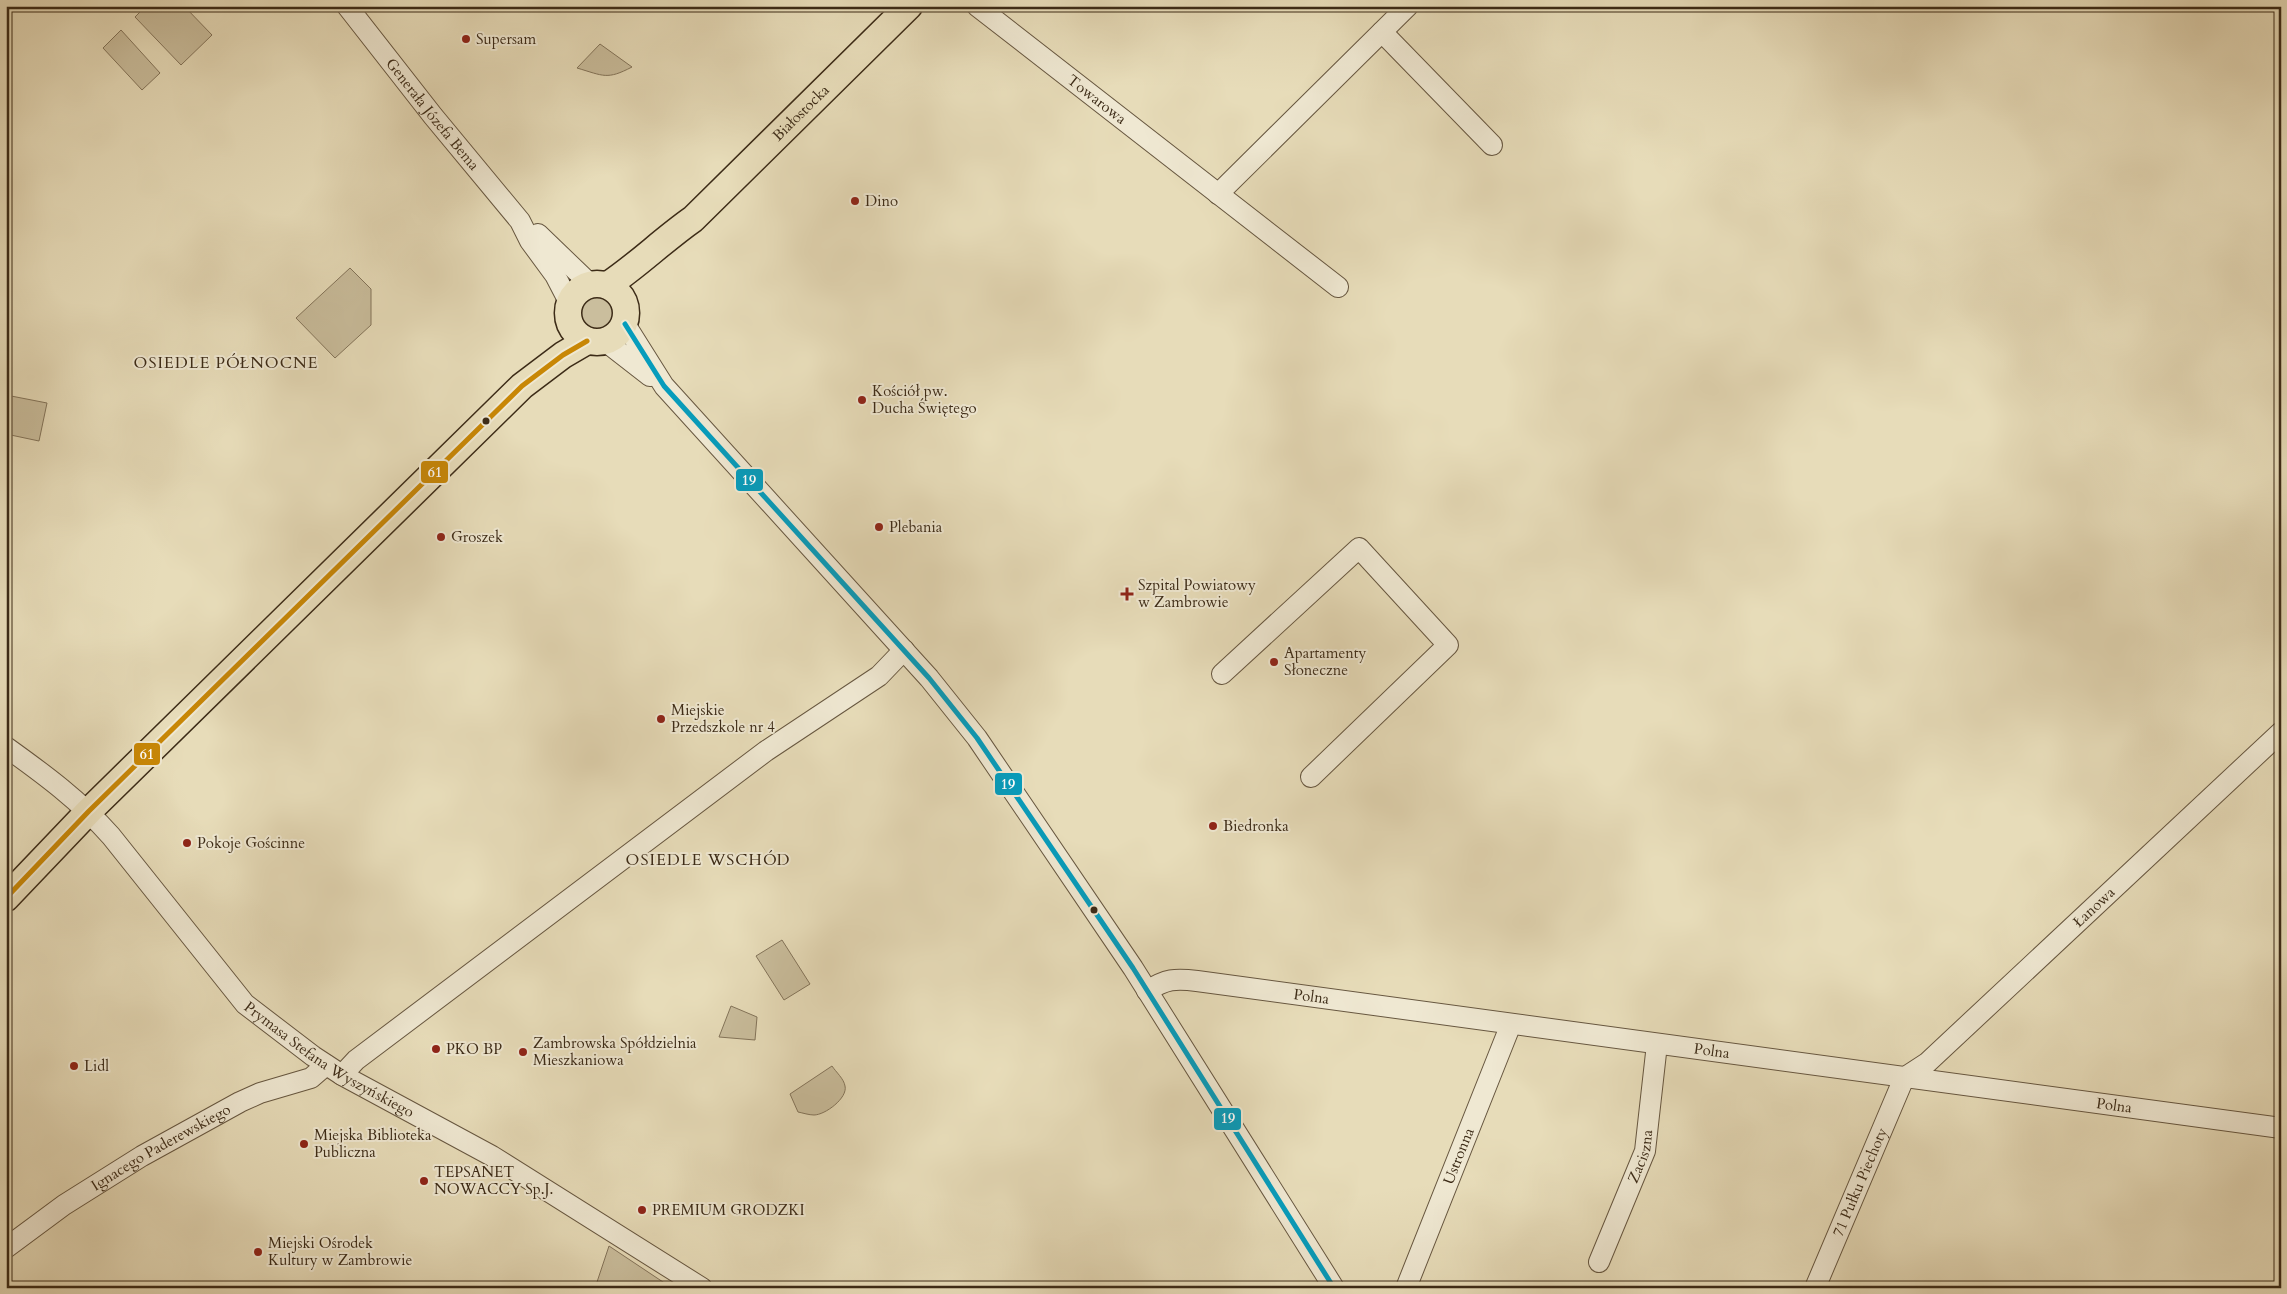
<svg xmlns="http://www.w3.org/2000/svg" width="2287" height="1294" font-family="Cardo,serif">
<style>
.green{fill:#cabe9d;stroke:#83745a}
.lines{fill:none;stroke-linecap:round;stroke-linejoin:round}
.minor-casing{stroke:#675740;stroke-width:22}
.major-casing{stroke:#3c2b17;stroke-width:29}
.minor{stroke:#efe8d2;stroke-width:20}
.major{stroke:#e7dcb9;stroke-width:26}
.bus-1-casing{stroke:#efe8d2;stroke-width:9}
.bus-2-casing{stroke:#efe8d2;stroke-width:9}
.bus-1{stroke:#069cbc;stroke-width:5}
.bus-2{stroke:#c88706;stroke-width:5}
.poi-dot{fill:#8f2418;stroke:#efe8d2;stroke-width:2}
.bus-dot{fill:#3c2b17;stroke:#efe8d2;stroke-width:2}
.labels{text-anchor:middle;stroke-width:4;stroke-linejoin:round;paint-order:stroke}
.poi-label{font-size:15px;fill:#3c2b17;stroke:#efe8d2;text-anchor:start}
.street-label{font-size:15px;fill:#3c2b17;stroke:#efe8d2}
.neighbourhood-label{font-size:16px;letter-spacing:1px;fill:#3c2b17;stroke:#efe8d2}
.line-badge{stroke:#efe8d2;stroke-width:2}
.badge-label{font-size:14px;text-anchor:middle;font-weight:bold;fill:#fff}
</style>
<rect width="100%" height="100%" fill="#e7dcb9"/>
<filter id="stains"><feTurbulence type="fractalNoise" baseFrequency=".004" numOctaves="4"/><feColorMatrix values="0 0 0 0 .2 0 0 0 0 .09 0 0 0 0 .02 0 0 0 .5 -.17"/></filter>
<radialGradient id="worn" r=".72"><stop offset=".6" stop-color="#630" stop-opacity="0"/><stop offset="1" stop-color="#630" stop-opacity=".3"/></radialGradient>
<path class="green" d="M 146,6 L 184,6 L 212,35 L 181,65 L 135,17 Z
M 121,30 L 160,73 L 142,90 L 103,48 Z
M 600,44 L 632,67 C 607,80 604,76 577,68 Z
M 350,268 L 371,289 L 371,325 L 335,358 L 296,318 Z
M581 313a17 17 0 1 1 34 0a17 17 0 1 1-34 0Z
M 6,395 L 47,403 L 39,441 L 6,434 Z
M 782,940 L 810,984 L 784,1000 L 756,956 Z
M 731,1006 L 757,1017 L 755,1040 L 719,1037 Z
M 832,1066 C 836,1072 844,1079 845,1086 C 848,1098 825,1115 814,1115 C 809,1115 803,1113 798,1112 L 790,1094 Z
M 609,1246 L 672,1288 L 595,1288 Z"/>
<g class="lines">
<defs>
<g id="minor">
<path id="s1" d="M 347,6 L 433,116 L 520,221 L 530,241 L 555,275 L 569,302"/>
<path id="s2" d="M 977,6 L 1338,287"/>
<path d="M 1382,32 L 1492,145"/>
<path d="M 1218,194 L 1408,6"/>
<path d="M 538,234 L 590,284"/>
<path d="M 625,324 L 664,386 L 929,678 L 977,738 L 1133,968 L 1334,1288"/>
<path d="M 605,341 L 650,376"/>
<path d="M 1222,674 L 1359,548 L 1448,645 L 1311,777"/>
<path id="s3" d="M 6,747 C 45,775 79,800 111,836 L 245,1004 L 313,1056 L 342,1075 L 492,1156 L 702,1288"/>
<path id="s4" d="M 1147,991 C 1166,979 1175,978 1197,981 L 2281,1128"/>
<path d="M 342,1075 L 356,1060 L 766,751 L 879,676 L 904,650"/>
<path id="s5" d="M 1904,1078 L 1927,1063 L 2281,732"/>
<path id="s6" d="M 6,1248 L 64,1205 L 142,1156 L 240,1102 L 260,1093 L 311,1078 L 326,1065"/>
<path id="s7" d="M 1599,1262 L 1645,1151 L 1657,1044"/>
<path id="s8" d="M 1406,1288 L 1511,1024"/>
<path id="s9" d="M 1815,1288 L 1904,1078"/>
</g>
<g id="major">
<circle cx="597" cy="313" r="29"/>
<path id="s10" d="M 608,285 C 638,265 663,240 693,219 L 909,6"/>
<path d="M 6,898 L 89,811 L 522,386 L 563,355 L 587,341"/>
</g>
</defs>
<use href="#minor" class="minor-casing"/>
<use href="#major" class="major-casing"/>
<use href="#minor" class="minor"/>
<use href="#major" class="major"/>
<defs>
<path id="bus-1" d="M 625,324 L 664,386 L 929,678 L 977,738 L 1133,968 L 1334,1288"/>
<path id="bus-2" d="M 6,898 L 89,811 L 522,386 L 563,355 L 587,341"/>
</defs>
<use href="#bus-1" class="bus-1-casing"/>
<use href="#bus-2" class="bus-2-casing"/>
<use href="#bus-1" class="bus-1"/>
<use href="#bus-2" class="bus-2"/>
</g>
<g class="poi-dot">
<circle cx="466" cy="39" r="5"/>
<circle cx="855" cy="201" r="5"/>
<circle cx="862" cy="400" r="5"/>
<circle cx="879" cy="527" r="5"/>
<circle cx="441" cy="537" r="5"/>
<path d="M1124.5 586.5h5v5h5v5h-5v5h-5v-5h-5v-5h5z"/>
<circle cx="1274" cy="662" r="5"/>
<circle cx="661" cy="719" r="5"/>
<circle cx="1213" cy="826" r="5"/>
<circle cx="187" cy="843" r="5"/>
<circle cx="436" cy="1049" r="5"/>
<circle cx="523" cy="1052" r="5"/>
<circle cx="74" cy="1066" r="5"/>
<circle cx="304" cy="1144" r="5"/>
<circle cx="424" cy="1181" r="5"/>
<circle cx="642" cy="1210" r="5"/>
<circle cx="258" cy="1252" r="5"/>
</g>
<g class="bus-dot">
<circle cx="486" cy="421" r="4.5"/>
<circle cx="1094" cy="910" r="4.5"/>
</g>
<g class="labels">
<g class="poi-label">
<text x="476" y="44">Supersam</text>
<text x="865" y="206">Dino</text>
<text x="872" y="396">Kościół pw.<tspan x="872" dy="17">Ducha Świętego</tspan></text>
<text x="889" y="532">Plebania</text>
<text x="451" y="542">Groszek</text>
<text x="1138" y="590">Szpital Powiatowy<tspan x="1138" dy="17">w Zambrowie</tspan></text>
<text x="1284" y="658">Apartamenty<tspan x="1284" dy="17">Słoneczne</tspan></text>
<text x="671" y="715">Miejskie<tspan x="671" dy="17">Przedszkole nr 4</tspan></text>
<text x="1223" y="831">Biedronka</text>
<text x="197" y="848">Pokoje Gościnne</text>
<text x="533" y="1048">Zambrowska Spółdzielnia<tspan x="533" dy="17">Mieszkaniowa</tspan></text>
<text x="446" y="1054">PKO BP</text>
<text x="84" y="1071">Lidl</text>
<text x="314" y="1140">Miejska Biblioteka<tspan x="314" dy="17">Publiczna</tspan></text>
<text x="434" y="1177">TEPSANET<tspan x="434" dy="17">NOWACCY Sp.J.</tspan></text>
<text x="652" y="1215">PREMIUM GRODZKI</text>
<text x="268" y="1248">Miejski Ośrodek<tspan x="268" dy="17">Kultury w Zambrowie</tspan></text>
</g>
<g class="street-label">
<text dy="5" stroke="none"><textPath href="#s2" startOffset="152">Towarowa</textPath></text>
<text dy="5" stroke="none"><textPath href="#s10" startOffset="259">Białostocka</textPath></text>
<text dy="5" stroke="none"><textPath href="#s1" startOffset="138">Generała Józefa Bema</textPath></text>
<text dy="5" stroke="none"><textPath href="#s5" startOffset="256">Łanowa</textPath></text>
<text dy="5" stroke="none"><textPath href="#s4" startOffset="168">Polna</textPath></text>
<text dy="5" stroke="none"><textPath href="#s4" startOffset="572">Polna</textPath></text>
<text dy="5" stroke="none"><textPath href="#s3" startOffset="454">Prymasa Stefana Wyszyńskiego</textPath></text>
<text dy="5" stroke="none"><textPath href="#s4" startOffset="978">Polna</textPath></text>
<text dy="5" stroke="none"><textPath href="#s6" startOffset="185">Ignacego Paderewskiego</textPath></text>
<text dy="5" stroke="none"><textPath href="#s8" startOffset="142">Ustronna</textPath></text>
<text dy="5" stroke="none"><textPath href="#s7" startOffset="114">Zaciszna</textPath></text>
<text dy="5" stroke="none"><textPath href="#s9" startOffset="115">71 Pułku Piechoty</textPath></text>
</g>
<g class="neighbourhood-label">
<text x="226" y="368">OSIEDLE PÓŁNOCNE</text>
<text x="708" y="865">OSIEDLE WSCHÓD</text>
</g>
</g>
<g class="line-badge">
<rect x="420" y="460" width="29" height="24" rx="5" fill="#c88706"/>
<rect x="735" y="468" width="29" height="24" rx="5" fill="#069cbc"/>
<rect x="133" y="742" width="28" height="24" rx="5" fill="#c88706"/>
<rect x="994" y="772" width="29" height="24" rx="5" fill="#069cbc"/>
<rect x="1213" y="1107" width="29" height="24" rx="5" fill="#069cbc"/>
</g>
<g class="badge-label">
<text x="435" y="477">61</text>
<text x="749" y="485">19</text>
<text x="147" y="759">61</text>
<text x="1008" y="789">19</text>
<text x="1228" y="1123">19</text>
</g>
<rect width="2287" height="1294" fill="none" stroke="#e7dcb9" stroke-width="25"/>
<rect x="8" y="8" width="2272" height="1279" fill="none" stroke="#3c2b17" stroke-width="2.5"/>
<rect x="12" y="12" width="2262" height="1269" fill="none" stroke="#3c2b17"/>
<rect width="100%" height="100%" filter="url(#stains)"/>
<rect width="100%" height="100%" fill="url(#worn)"/>
</svg>
